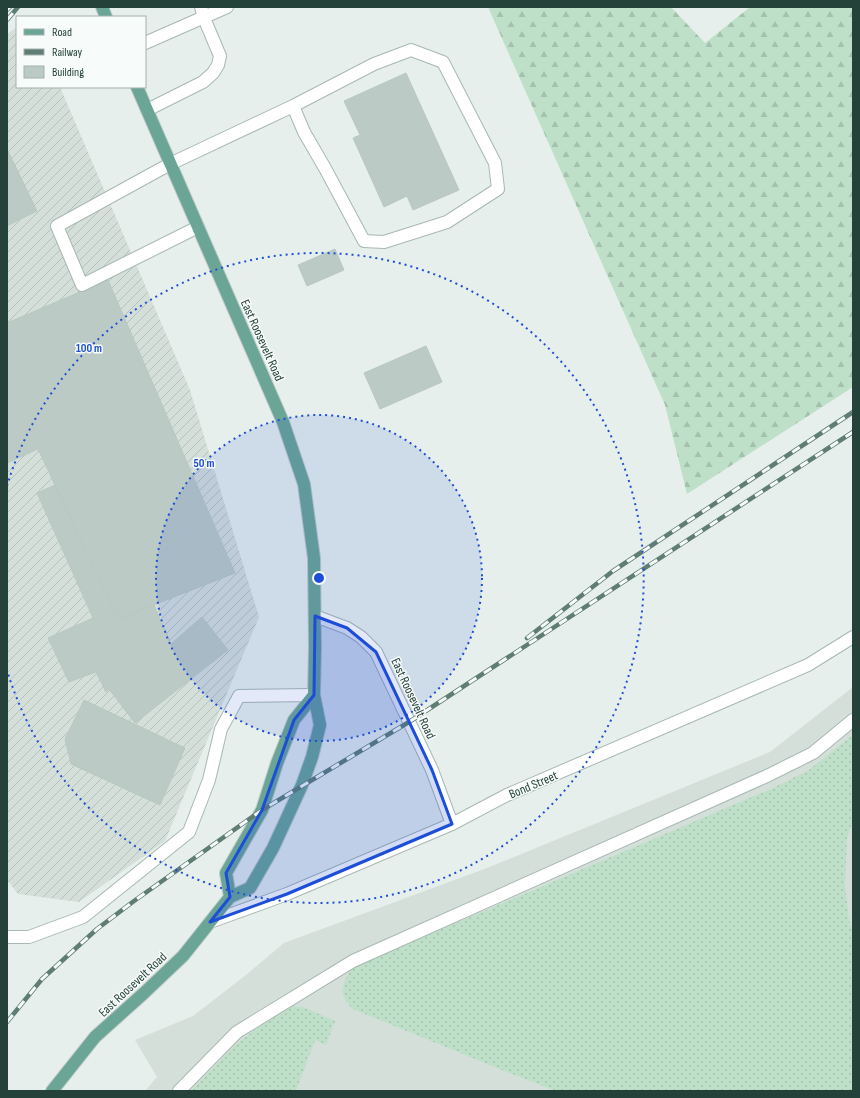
<svg xmlns="http://www.w3.org/2000/svg" width="860" height="1098" font-family="'Sofia Sans Condensed',sans-serif">
<style>
.built{fill:#d4dfda}
.industrial{fill:url(#industrial-furrows)}
.grass{fill:url(#grass-dots)}
.forest{fill:url(#forest-firs)}
.building{fill:#bbcac4;stroke:#b8c9c2}
.lines{fill:none;stroke-linecap:round;stroke-linejoin:round}
.minor-casing{stroke:#a8b8b2;stroke-width:14}
.major-casing{stroke:#c2cac8;stroke-width:14}
.minor{stroke:#fff;stroke-width:12}
.major{stroke:#6aa596;stroke-width:12}
.rail-casing{stroke:#5f7d75;stroke-width:4.5}
.rail{stroke:#f7fbf9;stroke-width:3;stroke-dasharray:9;stroke-linecap:butt}
.marked{fill:#1d4ed8;fill-opacity:0.2;stroke:#1d4ed8;stroke-width:3;stroke-linejoin:round}
.ring{fill:none;stroke:#1d4ed8;stroke-width:2;stroke-dasharray:2 4}
.labels{text-anchor:middle;stroke-width:3;stroke-linejoin:round;paint-order:stroke}
.street-label{font-size:13px;fill:#24423a;stroke:#f7fbf9}
.centre{fill:#1d4ed8;stroke:#f7fbf9;stroke-width:2}
.ring-label{font-size:12px;text-anchor:middle;font-weight:bold;fill:#1d4ed8;stroke:#f7fbf9;stroke-width:3;stroke-linejoin:round;paint-order:stroke}
</style>
<defs>
<pattern id="industrial-furrows" width="10" height="10" patternUnits="userSpaceOnUse"><rect width="10" height="10" fill="#d4dfda"/><path d="M-1 1l2-2M0 10L10 0M9 11l2-2" fill="none" stroke="#b6c1bc"/></pattern>
<pattern id="grass-dots" width="8" height="8" patternUnits="userSpaceOnUse"><rect width="8" height="8" fill="#bfe0c8"/><path d="M2 2h.1M6 6h.1" fill="none" stroke="#a4c1ad" stroke-width="1.8" stroke-linecap="round"/></pattern>
<pattern id="forest-firs" width="22" height="20" patternUnits="userSpaceOnUse"><rect width="22" height="20" fill="#bfe0c8"/><path d="M5 1l3.5 6h-7zM16 11l3.5 6h-7z" fill="#a4c1ad"/></pattern>
</defs>
<rect width="100%" height="100%" fill="#e6efeb"/>
<path class="built" d="M 853,687 L 853,1091 L 145,1091 L 157,1077 L 135,1040 L 193,1016 L 246,975 L 284,943 L 487,868 L 770,752 Z"/>
<path class="industrial" d="M 17,27 L 17,87 L 60,87 L 190,390 L 259,617 L 165,841 L 79,902 L 18,894 L 7,880 L 7,34 Z"/>
<path class="grass" d="M 853,735 L 853,820 L 847,839 L 845,885 L 849,919 L 853,933 L 853,1091 L 556,1091 L 512,1074 L 353,1009 C 337,994 342,983 353,967 L 773,788 L 809,770 Z
M 285,1006 L 303,1007 L 335,1021 L 326,1045 L 315,1040 L 296,1091 L 191,1091 L 234,1046 Z"/>
<path class="forest" d="M 488,7 L 671,7 L 705,43 L 750,7 L 853,7 L 853,387 L 687,494 L 665,405 Z"/>
<path class="building" d="M 406,73 L 459,190 L 413,210 L 407,196 L 384,207 L 353,138 L 360,135 L 344,101 Z
M 7,149 L 37,211 L 7,226 Z
M 335,249 L 344,270 L 307,286 L 298,265 Z
M 108,280 L 235,573 L 118,619 L 38,449 L 7,463 L 7,323 Z
M 426,346 L 442,382 L 380,409 L 364,373 Z
M 55,485 L 118,619 L 154,605 L 171,644 L 202,617 L 228,650 L 135,723 L 109,689 L 106,692 L 96,672 L 69,682 L 48,638 L 93,618 L 37,493 Z
M 84,700 L 185,748 L 160,805 L 71,764 L 65,739 Z"/>
<g class="lines">
<defs>
<path id="minor" d="M 145,43 L 227,7
M 147,110 L 203,82 L 213,73 L 218,65 L 220,56 L 204,18 L 201,7
M 198,227 L 82,285 L 57,226 L 170,164 L 293,106 L 304,132 L 326,170 L 364,241 L 384,242 L 447,222 L 498,189 L 495,163 L 443,62 L 411,50 L 374,64 L 293,106
M 315,616 L 347,628 L 361,637 L 376,652 L 432,770 L 452,824
M 210,922 L 287,894 L 452,824 L 507,795 L 808,665 L 853,637
M 7,937 L 29,937 L 83,917 L 189,832 L 209,780 L 221,729 L 239,696 L 314,695
M 179,1091 L 237,1032 L 353,961 L 769,775 L 813,753 L 853,720"/>
<path id="major" d="M 102,7 L 106,17
M 230,897 L 226,873 L 262,810 L 277,763 L 294,720 L 314,695
M 52,1091 L 95,1037 L 144,993 L 183,956 L 230,897 L 250,888 L 273,848 L 302,785 L 312,757 L 320,725 L 314,695 L 315,647 L 314,558 L 304,484 L 283,422 L 137,87"/>
</defs>
<use href="#minor" class="minor-casing"/>
<use href="#major" class="major-casing"/>
<use href="#minor" class="minor"/>
<use href="#major" class="major"/>
<defs>
<path id="rail" d="M 7,10 L 10,7
M 7,20 L 18,7
M 527,638 L 613,571 L 853,412
M 7,1022 L 42,979 L 97,929 L 134,901 L 262,810 L 409,722 L 853,432"/>
</defs>
<use href="#rail" class="rail-casing"/>
<use href="#rail" class="rail"/>
</g>
<path class="marked" d="M 315,616 L 347,628 L 376,652 L 432,770 L 452,824 L 287,894 L 210,922 L 230,897 L 226,873 L 262,810 L 294,720 L 314,695 Z"/>
<circle cx="319" cy="578" r="163" fill="#1d4ed8" fill-opacity=".12"/>
<g class="ring">
<circle cx="319" cy="578" r="163"/>
<path d="M7 486A325 325 0 1 1 7 670"/>
</g>
<g class="labels">
<g class="street-label">
<text transform="translate(263 340) rotate(66)" y="5">East Roosevelt Road</text>
<text transform="translate(414 698) rotate(65)" y="5">East Roosevelt Road</text>
<text transform="translate(533 784) rotate(-23)" y="5">Bond Street</text>
<text transform="translate(132 984) rotate(-43)" y="5">East Roosevelt Road</text>
</g>
</g>
<circle cx="319" cy="578" r="6" class="centre"/>
<g class="ring-label">
<text x="89" y="352">100 m</text>
<text x="204" y="467">50 m</text>
</g>
<rect width="860" height="1098" fill="none" stroke="#24423a" stroke-width="16"/>
<rect x="16" y="16" width="130" height="72" fill="#f7fbf9" stroke="#a3b1ad"/>
<rect x="24" y="29" width="20" height="6" fill="#6aa596" stroke="#a3b1ad"/>
<text x="52" y="36" font-size="12" fill="#24423a">Road</text>
<rect x="24" y="49" width="20" height="6" fill="#5f7d75" stroke="#a3b1ad"/>
<text x="52" y="56" font-size="12" fill="#24423a">Railway</text>
<rect x="24" y="66" width="20" height="12" fill="#bbcac4" stroke="#a3b1ad"/>
<text x="52" y="76" font-size="12" fill="#24423a">Building</text>
</svg>
